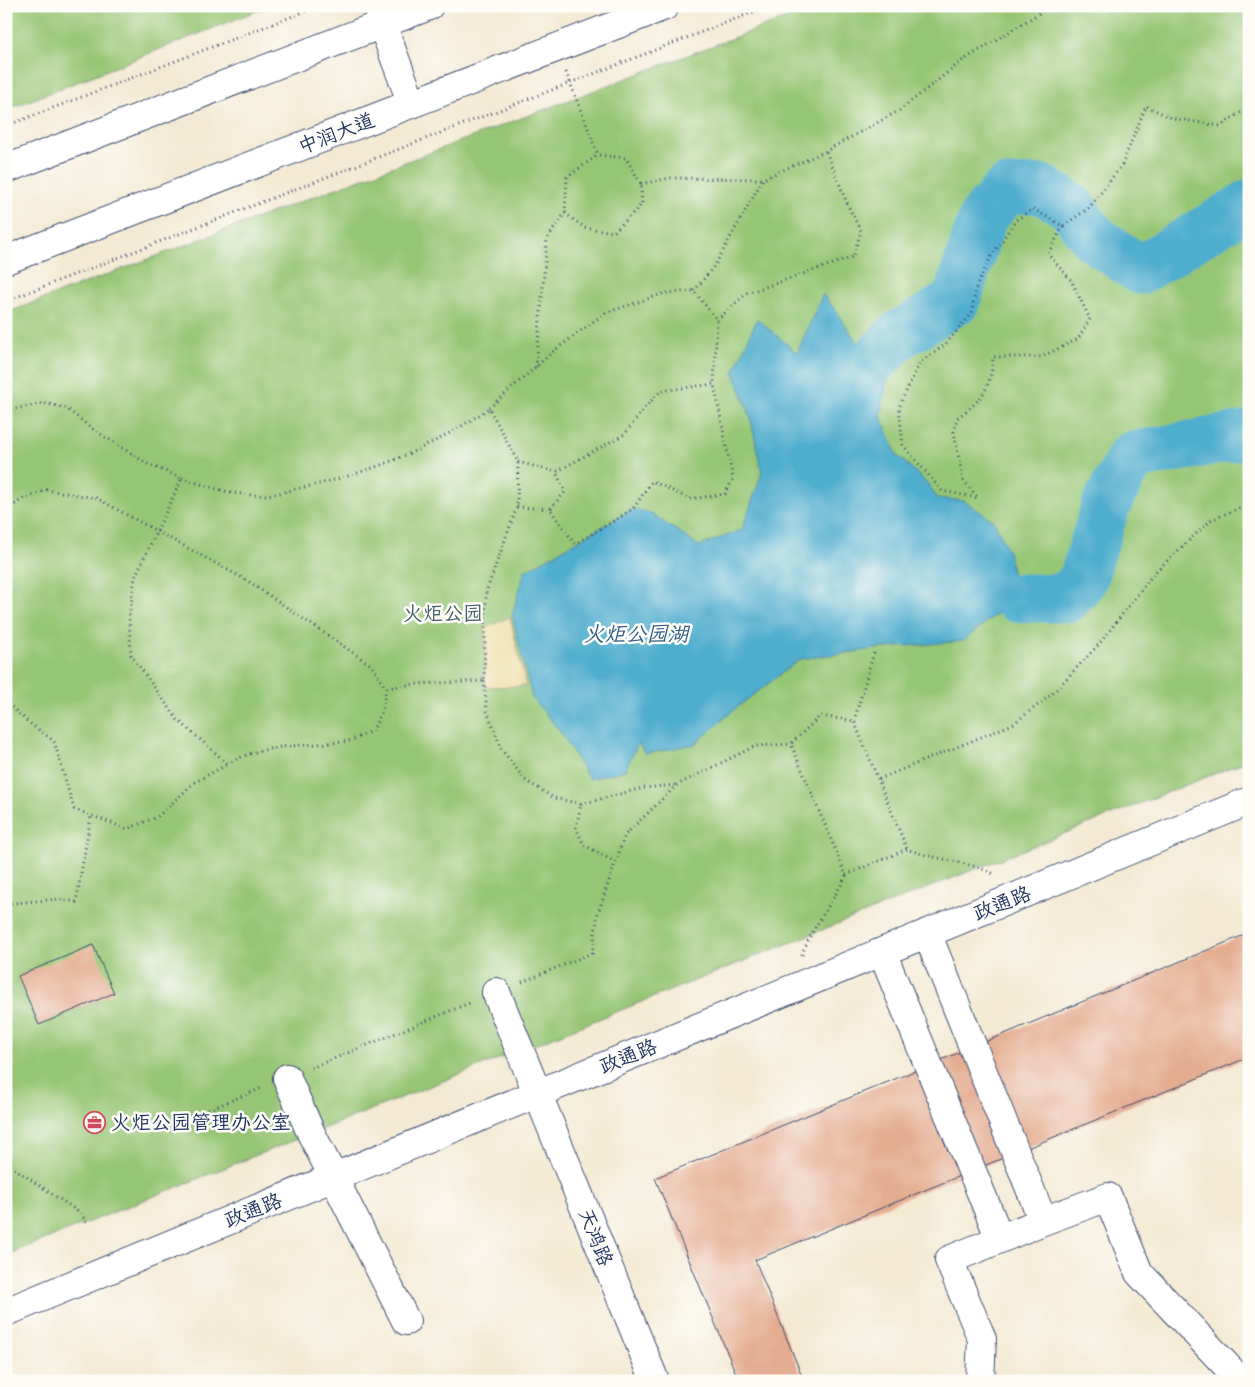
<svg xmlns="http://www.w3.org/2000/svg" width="1255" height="1387" font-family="Caveat,'LXGW WenKai TC',sans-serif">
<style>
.green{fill:#96c675;stroke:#587a6a}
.sand{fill:#eeda9e;stroke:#84847e}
.water{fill:#4fadce;stroke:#356e96}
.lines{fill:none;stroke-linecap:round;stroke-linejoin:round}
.river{stroke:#4fadce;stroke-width:49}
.building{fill:#e4ad92}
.minor-casing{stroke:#3c4b70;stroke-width:30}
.major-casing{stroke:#3c4b70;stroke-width:30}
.path{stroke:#3c4b70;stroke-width:3;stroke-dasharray:1 4;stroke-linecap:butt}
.minor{stroke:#fff;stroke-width:28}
.major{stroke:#fff;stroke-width:28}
.labels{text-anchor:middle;stroke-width:5;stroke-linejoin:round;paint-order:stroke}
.street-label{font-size:20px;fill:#1b2f5e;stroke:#fdfcf7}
.park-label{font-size:20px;fill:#405c65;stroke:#fdfcf7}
.poi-label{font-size:20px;fill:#1b2f5e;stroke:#fdfcf7;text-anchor:start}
.water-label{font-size:21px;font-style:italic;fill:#2d5b85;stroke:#fdfcf7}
</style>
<rect width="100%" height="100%" fill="#fdfcf7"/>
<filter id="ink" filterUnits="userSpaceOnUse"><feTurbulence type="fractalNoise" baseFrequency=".02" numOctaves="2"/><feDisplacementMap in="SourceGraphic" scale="10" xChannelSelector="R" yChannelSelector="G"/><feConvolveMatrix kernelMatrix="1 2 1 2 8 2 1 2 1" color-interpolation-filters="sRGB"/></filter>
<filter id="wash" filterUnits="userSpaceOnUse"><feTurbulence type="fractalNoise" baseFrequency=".0096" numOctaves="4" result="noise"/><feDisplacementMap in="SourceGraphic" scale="20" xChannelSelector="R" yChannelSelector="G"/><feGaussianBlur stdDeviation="1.12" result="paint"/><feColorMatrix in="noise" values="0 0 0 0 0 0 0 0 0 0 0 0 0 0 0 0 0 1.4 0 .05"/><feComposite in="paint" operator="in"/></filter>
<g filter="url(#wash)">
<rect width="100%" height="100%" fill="#f4ead3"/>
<path class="green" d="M 6,6 L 269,6 L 6,110 Z
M 818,6 L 1249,6 L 1249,760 L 6,1255 L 6,313 Z"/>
<path class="sand" d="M 510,617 L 526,686 L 485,687 L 485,628 Z"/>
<path class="water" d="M 823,294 L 864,351 L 888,374 L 881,416 L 897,455 L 928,484 L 937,498 L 964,501 L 994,521 L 1008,551 L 1017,598 L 963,641 L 875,649 L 800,659 L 735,709 L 695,744 L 645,754 L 638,743 L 625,770 L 589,779 L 560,731 L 532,698 L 512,615 L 525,571 L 633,509 L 650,513 L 699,546 L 742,530 L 762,473 L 750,415 L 734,373 L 757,319 L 797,353 Z"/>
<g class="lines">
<path class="river" d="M 874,361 L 898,336 L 956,301 L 983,217 L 1006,190 L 1041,189 L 1070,206 L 1094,238 L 1140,270 L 1249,204
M 1017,598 L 1067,598 L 1083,579 L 1106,505 L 1132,456 L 1249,434"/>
</g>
<g id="blocks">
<path class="building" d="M 1249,933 L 1249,1057 L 755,1260 L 804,1381 L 739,1381 L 655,1178 Z
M 93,945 L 114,993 L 39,1025 L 18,976 Z"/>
</g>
</g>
<g filter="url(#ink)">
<use href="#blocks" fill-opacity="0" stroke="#3c4b70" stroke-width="1"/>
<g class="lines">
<defs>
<path id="minor" d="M 382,24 L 412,104
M 927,933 L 1043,1221 L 1108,1197 L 1139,1273 L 1241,1381
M 882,952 L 1000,1239 L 949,1260 L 982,1339 L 980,1381
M 496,992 L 655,1381
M 287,1078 L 311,1133 L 406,1321
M 1000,1239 L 1043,1221
M 6,1312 L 1249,801"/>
<path id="major" d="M 6,169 L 429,6
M 6,260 L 665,6"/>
</defs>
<use href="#minor" class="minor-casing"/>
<use href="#major" class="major-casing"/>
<path class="path" d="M 566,72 L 598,155
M 6,126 L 319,6
M 641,184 L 670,178 L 763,179 L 826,151 L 900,110 L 962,61 L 1051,6
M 1063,226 L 1048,254 L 1071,280 L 1090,319 L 1078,339 L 1041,357 L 993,357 C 991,389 982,400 957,418 L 954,432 L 963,480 L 978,498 L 942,491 L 903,445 L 899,407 L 920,362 L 945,345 L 972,313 L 976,287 L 992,255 L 1016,220 L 1033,209 L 1063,226 L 1089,208 L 1122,165 L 1146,106 L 1172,118 L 1220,126 L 1249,107
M 694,291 L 715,265 L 763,179
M 6,301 L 769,6
M 717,320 L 747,293 L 853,257 L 861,231 L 850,210 L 826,151
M 536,367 L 547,239 L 565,213 L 585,228 L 614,232 L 642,204 L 641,184 L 626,158 L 598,155 L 567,177 L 565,213
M 489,408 L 555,350 L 605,313 L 665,293 L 694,291 L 717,320 L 714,384
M 6,411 L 43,403 L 66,408 L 91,428 L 148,464 L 182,478 L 135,577 L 129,618 L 131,655 L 178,720 L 228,764 L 195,782 L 157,817 L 127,829 L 74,809 L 54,741 L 28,722 L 6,702
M 518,462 L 556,472
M 182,478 C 206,486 238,497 263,495 C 276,495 289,490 301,488 C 370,473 431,449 489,408 L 518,462 L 517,507 L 486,592 L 484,681 L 415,684 L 386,688
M 517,507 L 550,509 L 575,544 L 633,509 L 652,481 L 690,499 L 725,494 L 733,479 L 714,384 L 661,391 L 646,406 L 625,434 L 556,472 L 565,492 L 550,509
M 6,510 L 23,499 L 47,490 L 96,498 L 248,581 L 371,665 L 386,688 L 382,711 L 373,730 C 365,734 356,739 348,741 C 308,747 263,742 228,764
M 484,681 L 487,711 L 502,750 L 525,780 L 554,798 L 581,804 L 576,828 L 584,845 L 615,862
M 854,721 L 875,649
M 879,779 L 1013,724 L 1051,695 L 1100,643 L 1155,572 L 1211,520 L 1249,504
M 581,804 L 643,788 L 676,785
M 846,875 L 907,849
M 6,904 L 58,899 L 76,902 L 91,816
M 802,955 C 812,926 833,903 846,875 L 791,744 L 820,716 L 854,721 L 907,849 C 938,861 967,860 996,875
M 522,982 L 592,953 L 598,913 L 625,835 L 677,785 L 755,746 L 791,744
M 311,1068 L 472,1002
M 176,1123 L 262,1088
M 6,1163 L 82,1214 L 86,1223"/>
<use href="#minor" class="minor"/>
<use href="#major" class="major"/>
</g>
</g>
<defs>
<symbol id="office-ring" viewBox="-11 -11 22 22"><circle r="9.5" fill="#fdfcf7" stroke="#d1495b" stroke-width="1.5"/><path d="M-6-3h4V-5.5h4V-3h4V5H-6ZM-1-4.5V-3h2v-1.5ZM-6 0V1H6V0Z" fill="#d1495b"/></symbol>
</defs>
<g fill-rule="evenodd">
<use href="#office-ring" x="82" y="1110" width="25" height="25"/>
</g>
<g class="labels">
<g class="street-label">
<text transform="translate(336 133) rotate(-21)" y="7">中润大道</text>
<text transform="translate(1002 903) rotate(-22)" y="7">政通路</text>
<text transform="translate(628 1056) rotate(-22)" y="7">政通路</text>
<text transform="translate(253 1210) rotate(-22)" y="7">政通路</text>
<text transform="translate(596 1237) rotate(68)" y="7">天鸿路</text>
</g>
<g class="park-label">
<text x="443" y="620">火炬公园</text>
</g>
<g class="poi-label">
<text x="111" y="1129">火炬公园管理办公室</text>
</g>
<g class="water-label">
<text x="636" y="641">火炬公园湖</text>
</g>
</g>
<rect width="1255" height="1387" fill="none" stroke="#fdfcf7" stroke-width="25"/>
</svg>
